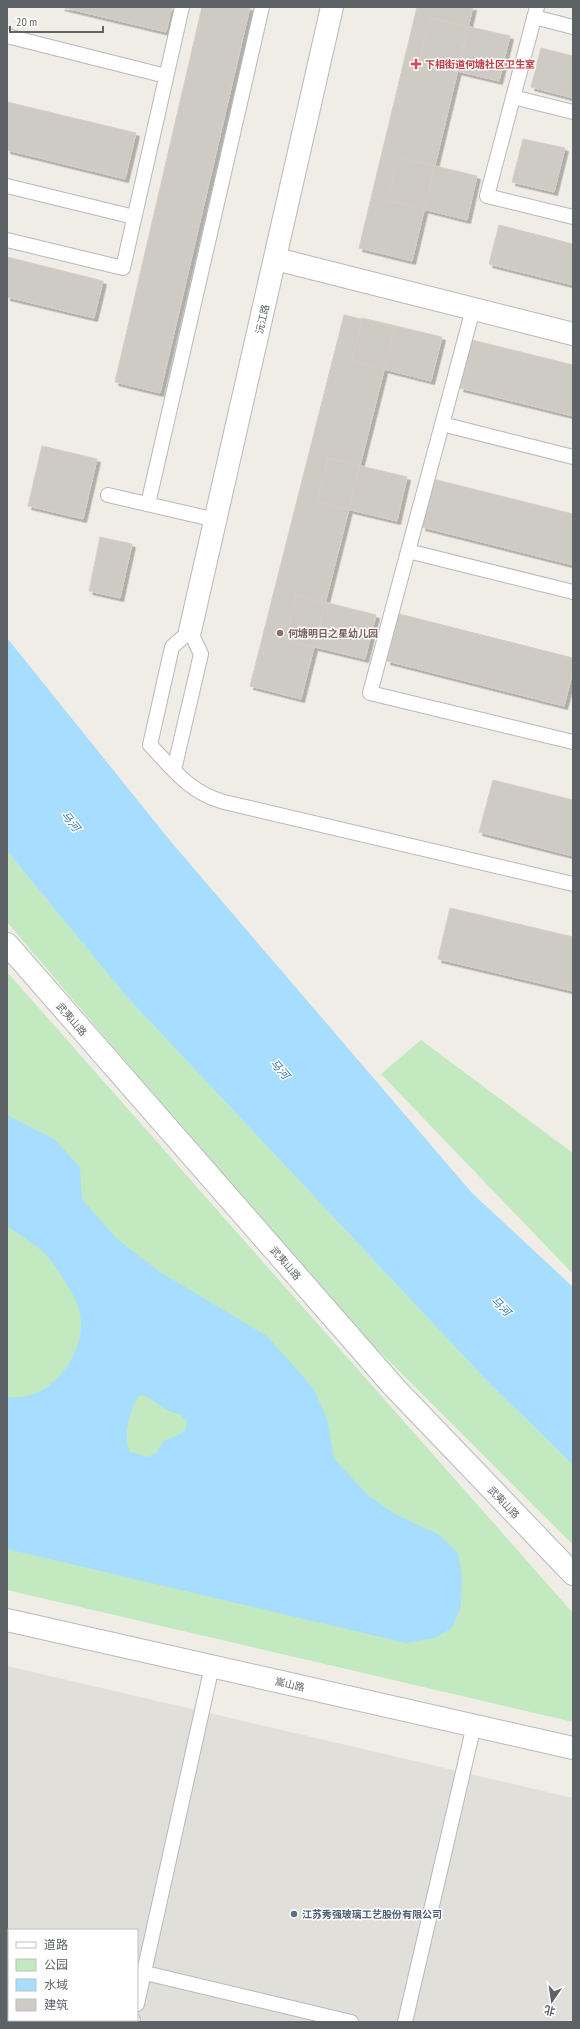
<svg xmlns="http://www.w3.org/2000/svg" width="580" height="2029" font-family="'PT Sans Narrow','Noto Sans SC',sans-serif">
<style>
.industrial{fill:#e1dfda;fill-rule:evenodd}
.green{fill:#c3e9c1}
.water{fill:#a7deff;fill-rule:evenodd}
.building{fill:#cecac4;stroke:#d6cfc3;filter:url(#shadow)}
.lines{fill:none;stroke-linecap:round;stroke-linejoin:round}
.lane-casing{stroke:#b6b9bd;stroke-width:16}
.street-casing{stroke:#b6b9bd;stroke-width:24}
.secondary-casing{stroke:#b7bbc0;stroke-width:24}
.lane{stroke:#fff;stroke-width:14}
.street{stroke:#fff;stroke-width:22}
.secondary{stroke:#fff;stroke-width:22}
.health-dot{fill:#e0444e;stroke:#fff;stroke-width:1.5}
.education-dot{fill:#8d6e63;stroke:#fff;stroke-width:1.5}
.service-dot{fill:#5c6f8a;stroke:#fff;stroke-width:1.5}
.labels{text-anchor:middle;stroke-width:3;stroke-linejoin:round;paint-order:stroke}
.health-label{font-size:10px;font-weight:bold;fill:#be3a42;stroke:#fff;text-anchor:start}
.street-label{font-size:10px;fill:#5d6267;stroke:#fff}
.education-label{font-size:10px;font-weight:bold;fill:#785e54;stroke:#fff;text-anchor:start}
.service-label{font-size:10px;font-weight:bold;fill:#4e5e75;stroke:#fff;text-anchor:start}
.water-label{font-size:11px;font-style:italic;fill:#397ab0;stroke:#fff}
</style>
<defs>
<filter id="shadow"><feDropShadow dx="3.5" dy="3.5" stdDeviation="0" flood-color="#0004"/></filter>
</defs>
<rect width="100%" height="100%" fill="#f0ede6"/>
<path class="industrial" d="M 7,1666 L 573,1798 L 573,2022 L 7,2022 ZM 9,1930 L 137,1930 L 137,2020 L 9,2020 Z"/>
<path class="green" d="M 7,851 L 125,995 L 485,1379 L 573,1465 L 573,1545 L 331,1303 L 7,922 Z
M 7,972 L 573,1613 L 573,1722 L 7,1590 Z
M 421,1040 L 573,1153 L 573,1274 L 381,1074 Z"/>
<path class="water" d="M 7,638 L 172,843 L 472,1193 L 573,1287 L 573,1465 L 485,1379 L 125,995 L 7,851 Z
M 7,1115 L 54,1139 L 80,1167 L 82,1199 L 117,1239 L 160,1272 L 267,1336 L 314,1389 L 328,1422 L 334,1458 L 352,1478 L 369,1496 L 397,1515 L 438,1534 L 458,1553 L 462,1577 L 461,1606 L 452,1628 L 435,1638 L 406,1643 L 7,1549 L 7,1397 C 15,1398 26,1397 34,1394 C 67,1381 92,1335 76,1301 C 71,1291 52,1259 44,1253 C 33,1243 19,1235 7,1226 ZM 144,1395 L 166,1410 L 181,1415 L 187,1421 L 185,1430 L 176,1436 L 163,1441 L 157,1452 L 148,1457 L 130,1452 C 122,1435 130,1412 138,1396 Z"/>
<path class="building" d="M 61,7 L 172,7 L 166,32 Z
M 202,7 L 250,7 L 160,393 L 115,382 Z
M 417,7 L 473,7 L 412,261 L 359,248 Z
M 430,18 L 510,36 L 499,81 L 419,62 Z
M 541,48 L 573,56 L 573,98 L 531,87 Z
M 7,102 L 136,133 L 125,179 L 7,150 Z
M 523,139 L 565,148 L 554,192 L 512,182 Z
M 398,157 L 477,176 L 467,220 L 387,200 Z
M 499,225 L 573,244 L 573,285 L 489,264 Z
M 7,257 L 103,281 L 94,318 L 7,297 Z
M 344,315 L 395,327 L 301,699 L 250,686 Z
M 362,318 L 442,337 L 431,381 L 352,361 Z
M 472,340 L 573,365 L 573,416 L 460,388 Z
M 42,446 L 97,459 L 83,519 L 28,506 Z
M 328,458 L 407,477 L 397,521 L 317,502 Z
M 433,479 L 573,514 L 573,565 L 422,527 Z
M 100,537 L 132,544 L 120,598 L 89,591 Z
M 296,595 L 376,615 L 365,659 L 286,640 Z
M 399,614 L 573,658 L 573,671 L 564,706 L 387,661 Z
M 493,780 L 573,800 L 573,856 L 479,832 Z
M 450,908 L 573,937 L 573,991 L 438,959 Z"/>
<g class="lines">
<defs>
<path id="lane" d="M 537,7 L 487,196 L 573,217
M 534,17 L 573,27
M 7,36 L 166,76
M 513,97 L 573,112
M 7,186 L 134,217
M 7,240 L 123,268 L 182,7
M 473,309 L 370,693 L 573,742
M 442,424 L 573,457
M 108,495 L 216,520
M 148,504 L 262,7
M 408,551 L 573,592
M 174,770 L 201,654 L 190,631 L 172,647 L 150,745 C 174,770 189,792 224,802 L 573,884
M 7,1940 L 9,1941
M 137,1971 L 351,2022
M 137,2004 L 212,1666
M 133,2022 L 133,2020
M 405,2022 L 474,1725"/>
<path id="street" d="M 276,259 L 573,334
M 190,631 L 332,7
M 7,1620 L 573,1748"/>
<path id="secondary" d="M 7,944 L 394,1387 L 573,1574"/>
</defs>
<use href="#lane" class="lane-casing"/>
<use href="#street" class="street-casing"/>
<use href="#secondary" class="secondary-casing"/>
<use href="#lane" class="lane"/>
<use href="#street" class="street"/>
<use href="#secondary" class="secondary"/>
</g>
<path class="health-dot" d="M414 58h4v4h4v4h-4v4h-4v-4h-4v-4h4z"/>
<circle class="education-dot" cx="280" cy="633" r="4"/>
<circle class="service-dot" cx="294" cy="1914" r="4"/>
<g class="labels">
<g class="health-label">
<text x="425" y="68">下相街道何塘社区卫生室</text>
</g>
<g class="street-label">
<text transform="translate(262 319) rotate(-77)" y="4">沅江路</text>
<text transform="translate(72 1019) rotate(49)" y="4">武夷山路</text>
<text transform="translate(286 1263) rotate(49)" y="4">武夷山路</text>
<text transform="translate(504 1502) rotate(46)" y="4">武夷山路</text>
<text transform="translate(290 1684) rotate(13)" y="4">嵩山路</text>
</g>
<g class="education-label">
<text x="288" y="637">何塘明日之星幼儿园</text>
</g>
<g class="service-label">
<text x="302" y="1918">江苏秀强玻璃工艺股份有限公司</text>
</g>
<g class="water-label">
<text transform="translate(71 821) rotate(52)" y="4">马河</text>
<text transform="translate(280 1069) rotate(49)" y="4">马河</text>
<text transform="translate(501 1306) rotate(45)" y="4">马河</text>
</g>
</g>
<rect width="580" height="2029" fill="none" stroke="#5d6267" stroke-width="16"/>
<rect x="8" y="1929" width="130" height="92" fill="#ffffff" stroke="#bec0c2"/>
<rect x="16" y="1942" width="20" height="6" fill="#ffffff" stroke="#bec0c2"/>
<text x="44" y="1949" font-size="12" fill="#5d6267">道路</text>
<rect x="16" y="1959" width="20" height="12" fill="#c3e9c1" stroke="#bec0c2"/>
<text x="44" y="1969" font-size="12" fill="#5d6267">公园</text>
<rect x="16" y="1979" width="20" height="12" fill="#a7deff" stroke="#bec0c2"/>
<text x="44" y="1989" font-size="12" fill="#5d6267">水域</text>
<rect x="16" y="1999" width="20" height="12" fill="#cecac4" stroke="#bec0c2"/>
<text x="44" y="2009" font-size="12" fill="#5d6267">建筑</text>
<g transform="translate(552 2001) rotate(193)" stroke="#ffffff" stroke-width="3" paint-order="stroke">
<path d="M0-3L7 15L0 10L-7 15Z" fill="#5d6267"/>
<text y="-6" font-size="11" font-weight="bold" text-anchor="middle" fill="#5d6267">北</text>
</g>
<path d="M10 26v6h93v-6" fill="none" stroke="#5d6267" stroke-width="2"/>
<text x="16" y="26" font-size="12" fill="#5d6267" stroke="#ffffff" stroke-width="3" paint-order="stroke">20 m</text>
</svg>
